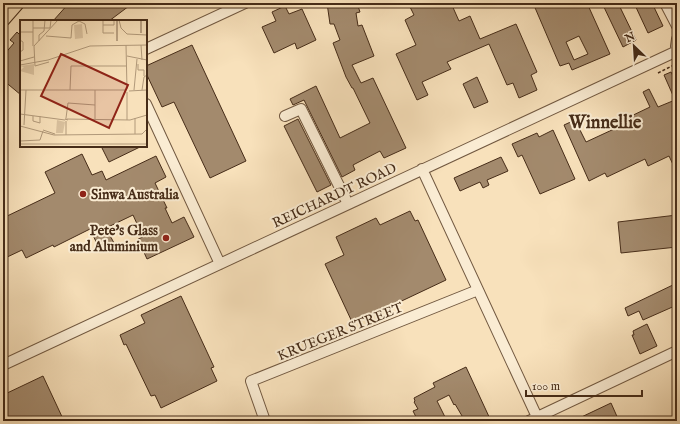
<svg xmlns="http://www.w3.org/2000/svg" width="680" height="424" font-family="'IM FELL English',serif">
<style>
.building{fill:#a38a6d;stroke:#462c18;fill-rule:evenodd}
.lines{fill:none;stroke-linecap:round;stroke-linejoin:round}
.minor-casing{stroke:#725941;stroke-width:12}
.highway-casing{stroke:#462c18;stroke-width:16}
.path{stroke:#462c18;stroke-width:1.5;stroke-dasharray:3 2;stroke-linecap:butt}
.minor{stroke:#faecd3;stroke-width:10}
.highway{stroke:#f8e1bb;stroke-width:14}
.poi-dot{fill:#8f2418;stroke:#faecd3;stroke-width:1.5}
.labels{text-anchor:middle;stroke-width:4;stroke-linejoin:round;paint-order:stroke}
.poi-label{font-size:14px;font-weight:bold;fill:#462c18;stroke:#faecd3;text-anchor:start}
.street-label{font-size:14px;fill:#462c18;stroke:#faecd3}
.district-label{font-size:18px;font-weight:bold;fill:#462c18;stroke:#faecd3}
.inset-river{fill:none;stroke:#bba384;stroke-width:2}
.inset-road{fill:none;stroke:#b1997a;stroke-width:1}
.view{fill:#8f2418;fill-opacity:0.15;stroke:#8f2418;stroke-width:2}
.inset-edge{fill:none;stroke:#462c18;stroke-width:2}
</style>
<rect width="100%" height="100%" fill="#f8e1bb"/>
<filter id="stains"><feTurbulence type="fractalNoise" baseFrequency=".005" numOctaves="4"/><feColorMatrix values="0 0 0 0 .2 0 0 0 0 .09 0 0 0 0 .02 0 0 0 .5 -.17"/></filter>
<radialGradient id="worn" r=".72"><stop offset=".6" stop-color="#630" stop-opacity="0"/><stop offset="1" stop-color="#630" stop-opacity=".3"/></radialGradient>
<path class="building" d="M 69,3 L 133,3 L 109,21 L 53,21 Z
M 327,3 L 357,3 L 360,12 L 356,13 L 358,26 L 362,25 L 374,56 L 352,65 L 361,83 L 373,78 L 406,148 L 384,158 L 380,151 L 353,165 L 355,170 L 342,177 L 304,100 L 293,105 L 290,99 L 316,86 L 340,138 L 370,123 L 353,88 L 352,88 L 346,77 L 333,43 L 340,40 L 334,24 L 330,24 Z
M 408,3 L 451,3 L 459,21 L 470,16 L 480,39 L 516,24 L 537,72 L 531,75 L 537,90 L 519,98 L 513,83 L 507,85 L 489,44 L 447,62 L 451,69 L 422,82 L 428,95 L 417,100 L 396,54 L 416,45 L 405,20 L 414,15 Z
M 533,3 L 587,3 L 610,54 L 572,70 L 569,63 L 560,66 ZM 579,36 L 588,54 L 574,60 L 566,42 Z
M 602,3 L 618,3 L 636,40 L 623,47 Z
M 634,3 L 652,3 L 663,26 L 648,33 Z
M 285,6 L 289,14 L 302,9 L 316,40 L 297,49 L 295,43 L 274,53 L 262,27 L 276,21 L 272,12 Z
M 17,32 L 21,36 L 21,95 L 3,80 L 3,56 L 14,43 L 10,40 Z
M 192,45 L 246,161 L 210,178 L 174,102 L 162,107 L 146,73 L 146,66 Z
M 671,72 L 677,84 L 677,139 L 674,140 L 677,147 L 677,173 L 669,156 L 648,166 L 645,159 L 607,177 L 605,173 L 589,181 L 564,125 L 575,120 L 586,142 L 627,123 L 625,119 L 650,107 L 643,92 L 649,89 L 658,107 L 675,100 L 664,75 Z
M 477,77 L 488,102 L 474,108 L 463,84 Z
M 298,119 L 331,185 L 317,192 L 284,126 Z
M 553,130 L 575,179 L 540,194 L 522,155 L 518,157 L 512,144 L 537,133 L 539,137 Z
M 101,146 L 142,146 L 109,162 Z
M 82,154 L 92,175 L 102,171 L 106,180 L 156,156 L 166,177 L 155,183 L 167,208 L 165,208 L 172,223 L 184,217 L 194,237 L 147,259 L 138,239 L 143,237 L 133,215 L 106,228 L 114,243 L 100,250 L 90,229 L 54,247 L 53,245 L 26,258 L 22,250 L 3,259 L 3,218 L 55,193 L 45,172 Z
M 501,157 L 508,171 L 487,180 L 489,185 L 483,188 L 480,182 L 460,191 L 454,178 Z
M 410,211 L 415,221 L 418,220 L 446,280 L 353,324 L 325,264 L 344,255 L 336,237 L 376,218 L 380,225 Z
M 677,215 L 677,247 L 621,253 L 618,222 Z
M 677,283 L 677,305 L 643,320 L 639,311 L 628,316 L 625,308 Z
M 181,296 L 214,367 L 211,368 L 217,381 L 161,408 L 155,395 L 151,396 L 126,344 L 124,345 L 120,335 L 145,323 L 141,315 Z
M 647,324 L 657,346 L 640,354 L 632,335 L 634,335 L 633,331 Z
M 466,367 L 491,421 L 465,421 L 455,404 L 454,405 L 449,395 L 437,401 L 447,421 L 418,421 L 413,411 L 418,409 L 414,402 L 415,401 L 414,398 L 435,387 L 433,383 Z
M 43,376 L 64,421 L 3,421 L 3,395 Z
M 611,403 L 619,421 L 573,421 Z"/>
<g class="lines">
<defs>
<path id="minor" d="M 665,3 L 677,26
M 677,39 L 676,46 L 677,51
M 146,49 L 245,3
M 146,104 L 220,264
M 285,116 L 301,109 L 348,204
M 422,169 L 537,417
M 3,365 L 677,51
M 265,421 L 251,381 L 478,290
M 529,421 L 677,351"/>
<path id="highway" d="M 3,19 L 17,3"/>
</defs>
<use href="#minor" class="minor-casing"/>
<use href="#highway" class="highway-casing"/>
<path class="path" d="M 27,6 L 30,3
M 658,73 L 672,66 L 677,66"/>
<use href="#minor" class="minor"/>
<use href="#highway" class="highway"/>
</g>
<g class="poi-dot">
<circle cx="83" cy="194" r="4"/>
<circle cx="166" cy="238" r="4"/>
</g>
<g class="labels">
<g class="poi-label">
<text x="91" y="199">Sinwa Australia</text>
<text x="158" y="235" text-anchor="end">Pete's Glass<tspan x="158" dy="16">and Aluminium</tspan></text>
</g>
<g class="street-label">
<text transform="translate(334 195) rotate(-25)" y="5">REICHARDT ROAD</text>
<text transform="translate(340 331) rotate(-22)" y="5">KRUEGER STREET</text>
</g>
<g class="district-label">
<text x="605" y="128">Winnellie</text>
</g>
</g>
<g transform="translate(20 20)">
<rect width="127" height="127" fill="#f8e1bb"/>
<path d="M 62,4 L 63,18 L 55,19 L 54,5 ZM 14,44 L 14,55 L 0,51 L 4,47 L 0,46 ZM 37,100 L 45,102 L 43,113 L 36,113 Z" fill="#dac29f"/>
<path class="inset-river" d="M 121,0 L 121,13M 97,21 L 97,0"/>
<path class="inset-road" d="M 83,0 L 83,13 L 94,13M 99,0 L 101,8 L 107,14 L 127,15M 83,5 L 94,5 L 94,0M 13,8 L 30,8 L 31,0M 0,12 L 13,12M 26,16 L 51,18 L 52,5 L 59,1 L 65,4 L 67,14M 0,20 L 3,22 L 3,30 L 0,32M 19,21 L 19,15 L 24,11 L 25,0M 106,25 L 107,69M 121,25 L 122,40M 13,26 L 13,0M 107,36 L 127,40M 0,41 L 14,37M 118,44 L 118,50 L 124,50 L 124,56M 0,45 L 28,40 L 70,26 L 127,25M 15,46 L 14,26 L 38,0M 15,46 L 29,42M 0,70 L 106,70M 50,70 L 51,46 L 107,46M 114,70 L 117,39M 122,70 L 124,57 L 127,55M 109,71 L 127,70M 0,94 L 45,100M 13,96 L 13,101 L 20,103 L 20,96M 46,98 L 48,83 L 75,85M 48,100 L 45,99 L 110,100 L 127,95M 75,100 L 75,70M 107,100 L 107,72M 4,105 L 6,70M 0,106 L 34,115 L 122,114 L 127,109M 23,110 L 35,114M 115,114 L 115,98M 46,115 L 46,101M 0,121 L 20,120 L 23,111M 0,124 L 127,124"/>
<path class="view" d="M 41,34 L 108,65 L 89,108 L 21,76 Z"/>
<rect width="127" height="127" class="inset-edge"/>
</g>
<rect width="680" height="424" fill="none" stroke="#f8e1bb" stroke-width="16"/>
<rect x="4" y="4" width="672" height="416" fill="none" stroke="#462c18" stroke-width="2"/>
<rect x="8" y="8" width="664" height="408" fill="none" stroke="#462c18"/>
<g transform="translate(634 46) rotate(335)" stroke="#faecd3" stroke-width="3" paint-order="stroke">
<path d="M0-3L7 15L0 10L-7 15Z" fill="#462c18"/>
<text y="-6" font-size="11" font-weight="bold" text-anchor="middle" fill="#462c18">N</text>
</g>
<path d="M526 390v6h116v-6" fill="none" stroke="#462c18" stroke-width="2"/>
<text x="532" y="390" font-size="12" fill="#462c18" stroke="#faecd3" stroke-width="3" paint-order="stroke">100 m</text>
<rect width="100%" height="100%" filter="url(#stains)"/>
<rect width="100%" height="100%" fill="url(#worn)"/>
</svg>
